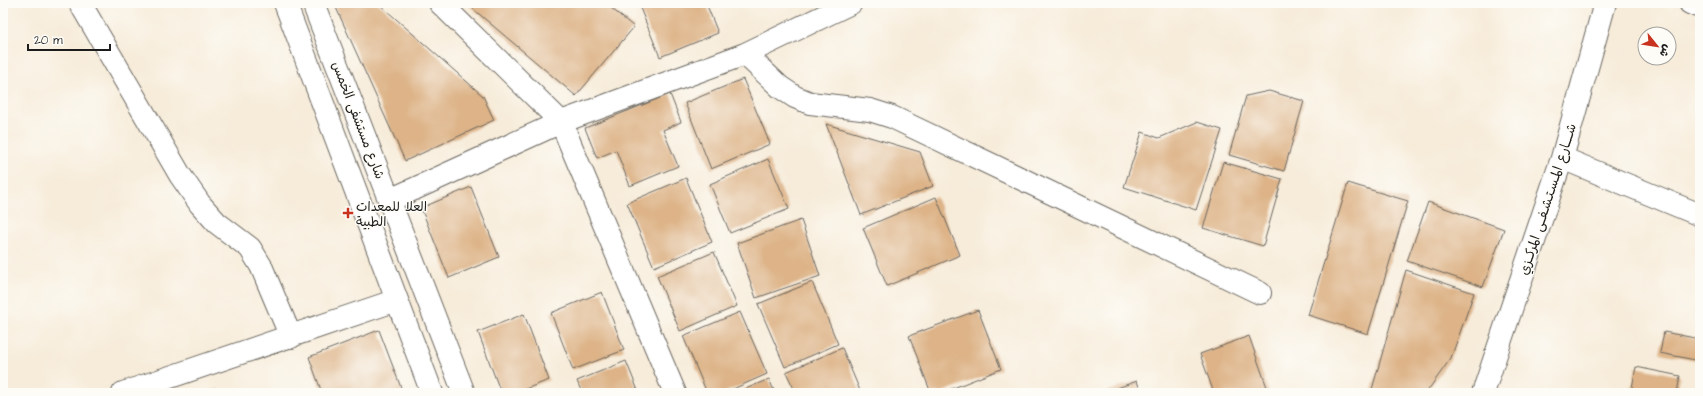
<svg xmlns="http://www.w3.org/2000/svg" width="1703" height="396" font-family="'Architects Daughter','Playpen Sans Arabic',sans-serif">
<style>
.building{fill:#ddb387}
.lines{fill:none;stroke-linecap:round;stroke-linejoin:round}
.minor-casing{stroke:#69655e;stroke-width:24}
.minor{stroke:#fff;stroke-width:22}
.poi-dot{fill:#c8321e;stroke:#fdfcf7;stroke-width:1.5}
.labels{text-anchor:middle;stroke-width:3;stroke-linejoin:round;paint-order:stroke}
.street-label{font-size:13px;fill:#1c1c1c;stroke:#fdfcf7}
.poi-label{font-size:13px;fill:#1c1c1c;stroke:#fdfcf7;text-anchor:start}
</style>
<rect width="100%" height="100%" fill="#fdfcf7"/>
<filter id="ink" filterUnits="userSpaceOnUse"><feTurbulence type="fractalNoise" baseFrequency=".025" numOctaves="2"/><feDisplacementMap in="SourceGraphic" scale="8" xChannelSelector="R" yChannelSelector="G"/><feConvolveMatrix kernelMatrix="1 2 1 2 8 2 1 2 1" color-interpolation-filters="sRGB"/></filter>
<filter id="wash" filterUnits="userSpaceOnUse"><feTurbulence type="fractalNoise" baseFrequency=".012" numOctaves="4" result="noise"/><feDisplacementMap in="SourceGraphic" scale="16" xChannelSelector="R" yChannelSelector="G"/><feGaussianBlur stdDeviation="0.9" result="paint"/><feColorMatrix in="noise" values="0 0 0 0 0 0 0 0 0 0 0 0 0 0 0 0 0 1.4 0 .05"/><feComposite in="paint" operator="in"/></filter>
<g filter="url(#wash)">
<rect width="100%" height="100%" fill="#f7ecda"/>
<g id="blocks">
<path class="building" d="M 334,3 L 378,3 L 483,96 L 494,120 L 405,161 Z
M 466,3 L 579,3 L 581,5 L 583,3 L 605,3 L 634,27 L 576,96 Z
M 638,3 L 706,3 L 718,33 L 660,57 Z
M 743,79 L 770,144 L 711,169 L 685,103 Z
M 1269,91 L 1304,101 L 1284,171 L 1229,155 L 1246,96 Z
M 670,94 L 681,122 L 663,130 L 678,166 L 630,186 L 616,150 L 597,158 L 585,128 Z
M 1197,122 L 1222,130 L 1196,210 L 1124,187 L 1142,132 L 1159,138 Z
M 826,124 L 920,152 L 933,186 L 861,215 Z
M 768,159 L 789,209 L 730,233 L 710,184 Z
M 1223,162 L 1282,179 L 1263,246 L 1203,228 Z
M 686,178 L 712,242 L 654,267 L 627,203 Z
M 1348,183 L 1408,201 L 1368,334 L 1308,315 Z
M 471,187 L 499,257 L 449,278 L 421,208 Z
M 936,197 L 960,255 L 887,286 L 863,228 Z
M 1428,202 L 1504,229 L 1483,287 L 1407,261 Z
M 801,220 L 820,276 L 756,298 L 737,243 Z
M 714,252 L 737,306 L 680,331 L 657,276 Z
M 1406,270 L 1474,293 L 1451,358 L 1426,393 L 1371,393 Z
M 812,282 L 838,344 L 785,367 L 758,304 Z
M 602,292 L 624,350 L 573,370 L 551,313 Z
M 978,310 L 1001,369 L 941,393 L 931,393 L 909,336 Z
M 740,312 L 767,374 L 724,393 L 707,393 L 683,336 Z
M 524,314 L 549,380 L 515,393 L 501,393 L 478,332 Z
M 379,330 L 403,393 L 322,393 L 309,357 Z
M 1664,332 L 1700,339 L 1700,361 L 1660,353 Z
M 1249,336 L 1269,393 L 1214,393 L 1200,354 Z
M 842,348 L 861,393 L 796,393 L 786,372 Z
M 626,361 L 639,393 L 582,393 L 577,381 Z
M 1636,367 L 1680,376 L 1677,393 L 1631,393 Z
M 769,379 L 775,393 L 736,393 Z
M 1137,381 L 1141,393 L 1103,393 Z
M 218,389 L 219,393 L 206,393 Z"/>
</g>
</g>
<g filter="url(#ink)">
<use href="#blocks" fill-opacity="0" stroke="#69655e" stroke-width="1"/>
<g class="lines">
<defs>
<path id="minor" d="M 80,3 L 180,175 L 200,204 L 217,223 L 250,248 L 261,266 L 291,337
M 285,3 L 432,393
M 313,3 L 464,393
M 440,3 L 561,122 L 745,54 L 780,87 L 795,97 L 810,103 L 870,110 L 892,117 L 1260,293
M 1690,3 L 1700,7
M 745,54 L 851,3
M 1562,158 L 1700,215
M 390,200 L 561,122 L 675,393
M 123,393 L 397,300
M 1483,393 L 1562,158 L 1605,3"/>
</defs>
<use href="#minor" class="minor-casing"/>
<use href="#minor" class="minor"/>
</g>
</g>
<path class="poi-dot" d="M346 207h4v4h4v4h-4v4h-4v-4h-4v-4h4z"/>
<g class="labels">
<g class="street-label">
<text transform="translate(359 120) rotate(69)" y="5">شارع مستشفى الخمس</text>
<text transform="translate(1547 199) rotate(-72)" y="5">شــــارع المـسـتـشـفــى المركــزي</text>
</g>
<g class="poi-label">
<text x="356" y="211">العلا للمعدات<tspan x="356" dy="15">الطبية</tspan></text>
</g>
</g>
<rect width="1703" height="396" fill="none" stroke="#fdfcf7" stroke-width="16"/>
<g transform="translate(1657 46) rotate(120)"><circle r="19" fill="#fdfcf7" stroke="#a3a29f"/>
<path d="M0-3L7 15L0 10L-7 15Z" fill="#c8321e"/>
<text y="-6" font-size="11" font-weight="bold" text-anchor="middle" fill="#1c1c1c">ش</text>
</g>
<path d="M28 44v6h82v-6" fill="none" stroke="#1c1c1c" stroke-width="2"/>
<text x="34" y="44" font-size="12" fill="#1c1c1c" stroke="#fdfcf7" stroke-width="3" paint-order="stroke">20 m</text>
</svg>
